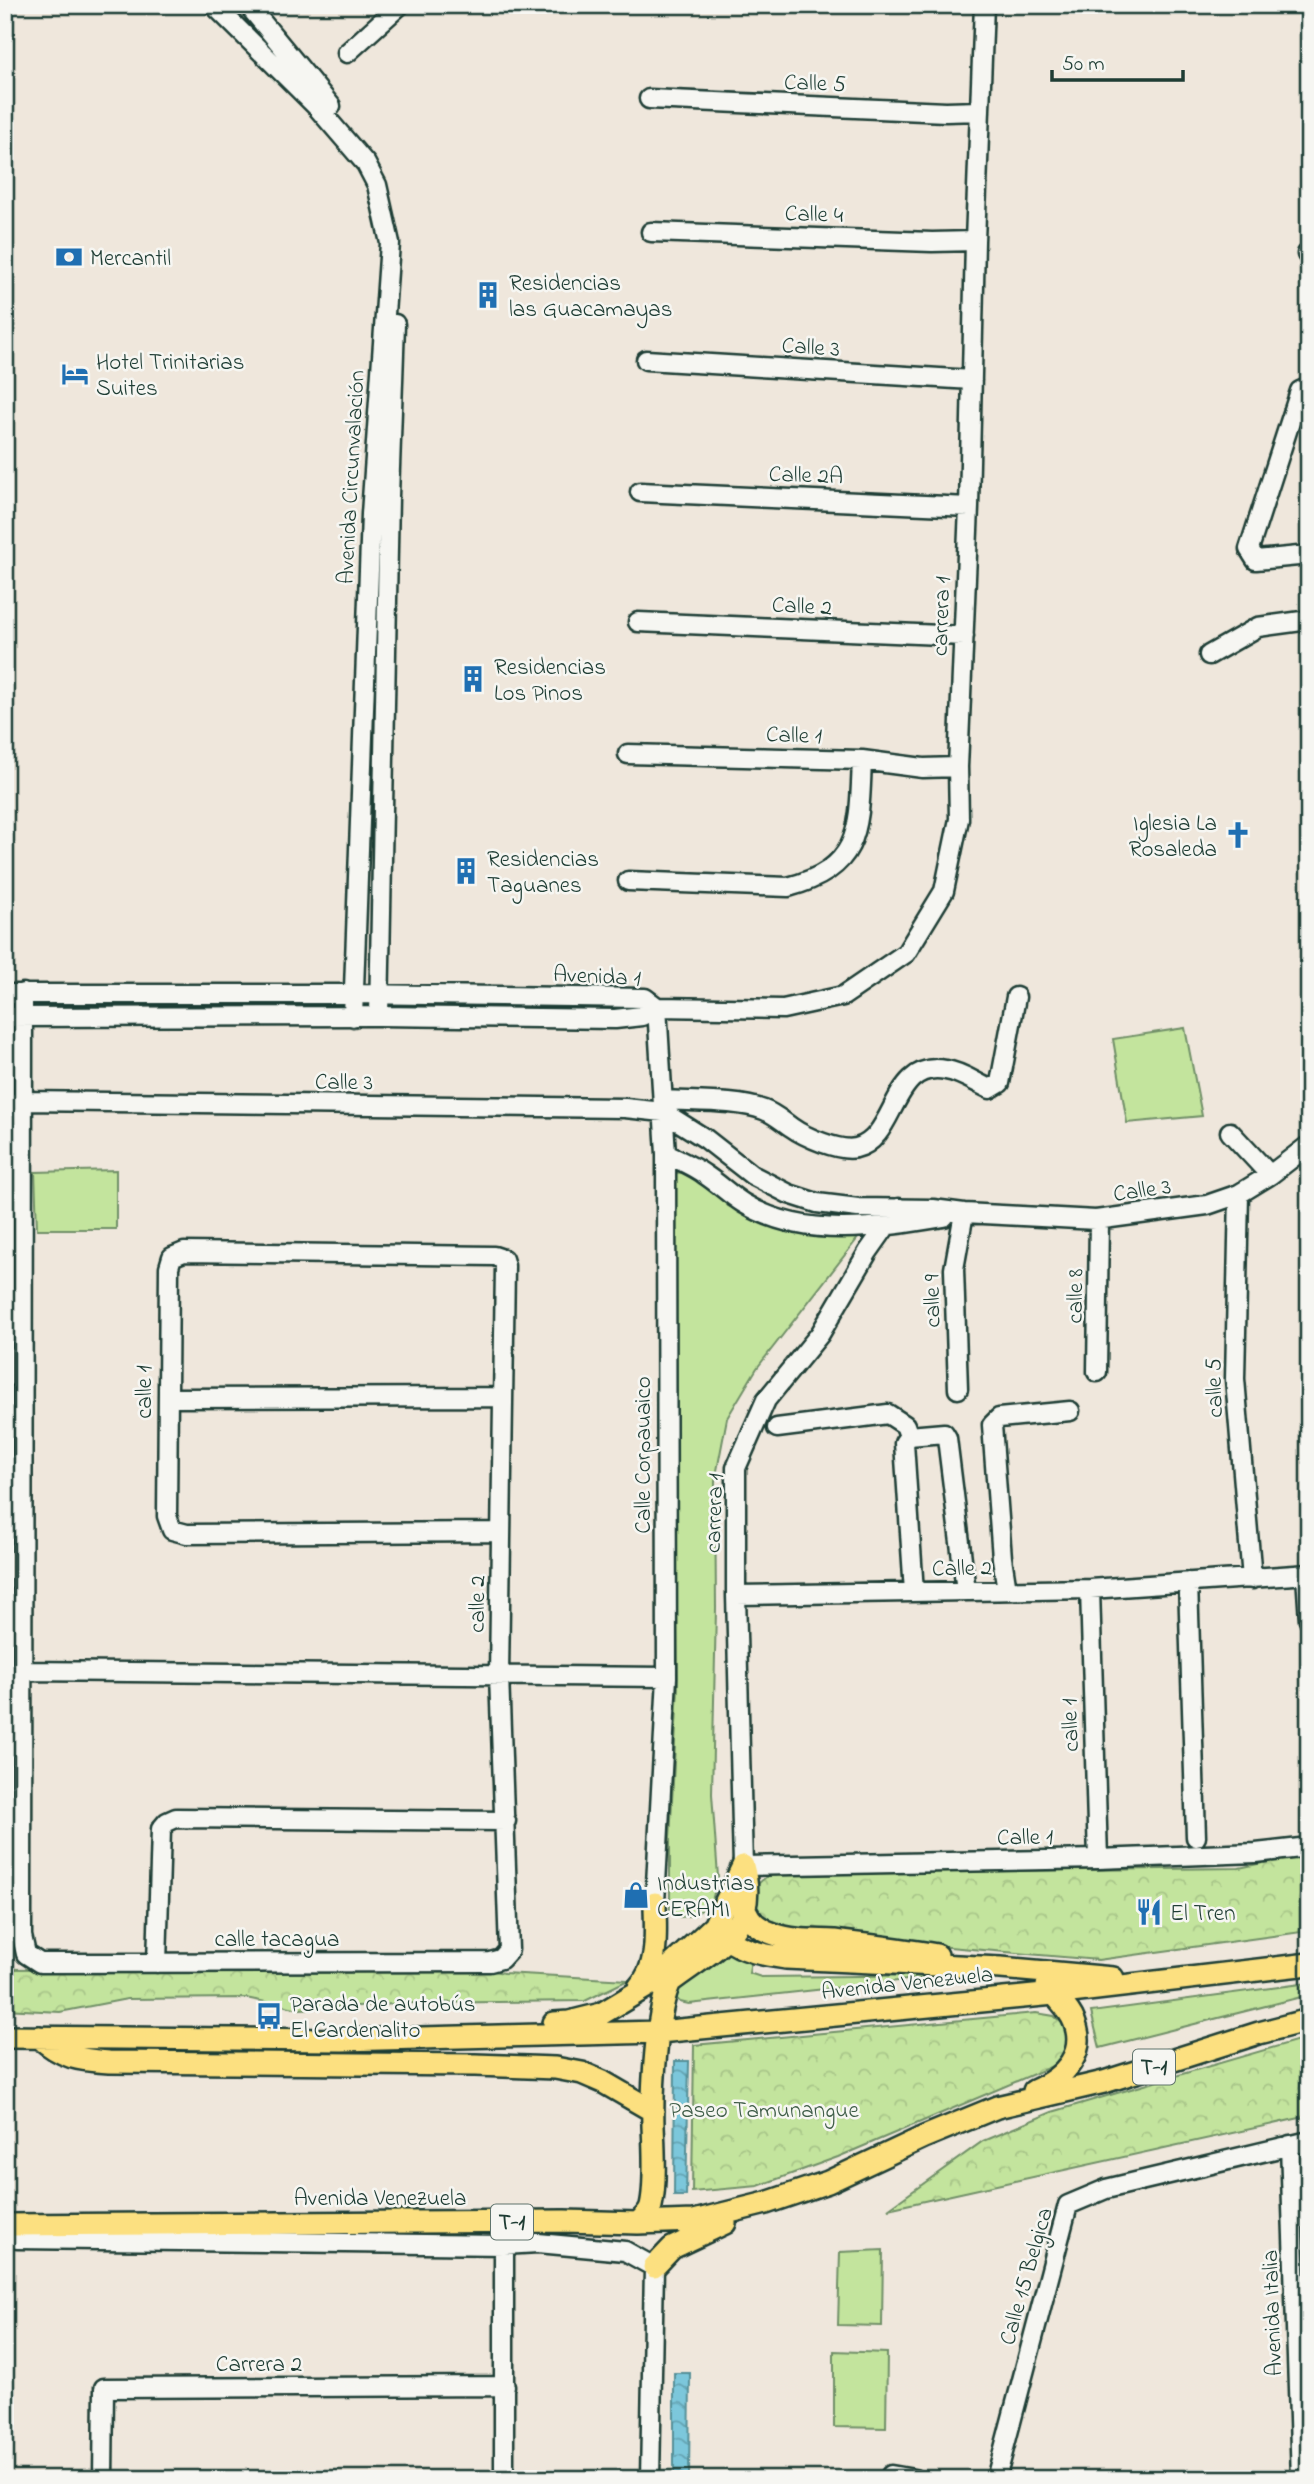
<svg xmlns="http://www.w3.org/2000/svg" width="1314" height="2484" font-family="'Indie Flower',sans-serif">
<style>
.green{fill:#c3e49d;stroke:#719068;stroke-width:2}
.forest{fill:url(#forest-crowns);stroke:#719068;stroke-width:2}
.water{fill:url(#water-waves);stroke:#569098;stroke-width:2}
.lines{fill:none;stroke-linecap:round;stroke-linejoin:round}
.minor-casing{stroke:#1f3d34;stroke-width:23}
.major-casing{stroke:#1f3d34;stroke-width:26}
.minor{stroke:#f6f6f2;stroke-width:18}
.major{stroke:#fce080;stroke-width:21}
.labels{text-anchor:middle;stroke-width:5;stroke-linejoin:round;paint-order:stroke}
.shield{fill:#f6f6f2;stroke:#60746d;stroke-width:2}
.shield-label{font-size:21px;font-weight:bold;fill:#1f3d34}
.street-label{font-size:23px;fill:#1f3d34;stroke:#f6f6f2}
.poi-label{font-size:23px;fill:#1f3d34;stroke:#f6f6f2;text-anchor:start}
.park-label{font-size:23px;fill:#405e49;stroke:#f6f6f2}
</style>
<defs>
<pattern id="forest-crowns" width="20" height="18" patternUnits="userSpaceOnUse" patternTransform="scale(1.75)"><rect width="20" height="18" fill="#c3e49d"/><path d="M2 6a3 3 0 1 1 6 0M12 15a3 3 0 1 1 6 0" fill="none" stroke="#a7c488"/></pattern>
<pattern id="water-waves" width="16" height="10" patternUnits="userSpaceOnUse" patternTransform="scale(1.75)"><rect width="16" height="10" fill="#7bc7db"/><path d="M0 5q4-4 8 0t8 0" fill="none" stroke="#64a3b2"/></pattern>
</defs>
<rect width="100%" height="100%" fill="#efe7dc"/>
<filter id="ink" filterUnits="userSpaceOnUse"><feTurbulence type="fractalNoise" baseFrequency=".0143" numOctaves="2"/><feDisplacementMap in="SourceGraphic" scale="14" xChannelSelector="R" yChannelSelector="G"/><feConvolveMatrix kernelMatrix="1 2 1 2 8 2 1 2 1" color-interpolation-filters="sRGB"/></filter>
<g filter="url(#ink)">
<path class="green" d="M 1185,1028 L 1202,1116 L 1127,1123 L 1113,1039 Z
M 116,1170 L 116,1229 L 37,1229 L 35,1172 Z
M 699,1172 L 721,1193 L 728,1206 L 747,1214 L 843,1233 L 858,1238 L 757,1368 L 727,1418 L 715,1481 L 716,1608 L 712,1794 L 718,1877 L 712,1901 L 695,1915 L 681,1917 L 670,1914 L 670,1839 L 678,1687 L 671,1173 Z
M 731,1952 L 751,1962 L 749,1973 L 761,1977 L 953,1975 L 689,2004 L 680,2002 L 674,1996 L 680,1981 Z
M 1309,1983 L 1309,1995 L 1100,2048 L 1091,2012 Z
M 883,2250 L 882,2326 L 838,2325 L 840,2252 Z
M 834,2351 L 887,2353 L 886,2428 L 834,2427 Z"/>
<path class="forest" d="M 1309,1853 L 1309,1931 L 1098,1960 L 789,1933 L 767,1921 L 753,1907 C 752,1889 756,1883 771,1874 L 1239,1868 Z
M 466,1966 L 504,1973 L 628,1980 L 585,2001 L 415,2003 L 300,2009 L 246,1998 L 127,1999 L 60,2012 L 5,2009 L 5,1969 Z
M 1036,2013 L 1054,2016 L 1069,2029 L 1070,2047 L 1055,2065 L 838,2157 L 758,2186 L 692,2192 L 694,2045 Z
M 1309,2037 L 1309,2116 L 888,2209 L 983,2141 L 1052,2112 Z"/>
<path class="water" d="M 675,2061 L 689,2061 L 686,2196 L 674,2196 Z
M 674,2373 L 690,2373 L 689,2479 L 674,2479 Z"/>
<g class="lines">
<defs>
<path id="minor" d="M 214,5 L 316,106 L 366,164 L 377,185 L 390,243 L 371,514 L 353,1017
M 248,5 L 331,106
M 347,53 L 400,5
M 649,99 L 946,112 L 979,111
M 651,232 L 932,242 L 975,241
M 1307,254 L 1309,255
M 646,360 L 972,380
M 1309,387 L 1300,391 L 1249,549 L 1256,560 L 1309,555
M 640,492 L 969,507
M 638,622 L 964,636
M 1209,655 L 1258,627 L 1309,620
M 628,754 L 862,760 L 923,768 L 958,767
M 628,881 L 788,887 C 863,868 859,825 862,760
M 23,993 L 22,1936 L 26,1954 L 40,1963 L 490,1962 L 501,1959 L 509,1950 L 499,1675 L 505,1266 L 503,1259 L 494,1256 L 184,1252 L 172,1257 L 169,1267 L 167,1516 L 172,1530 L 187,1534 L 501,1532
M 5,994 L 354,994 L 645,998 L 657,1007
M 657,1007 L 783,1009 L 843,996 L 906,953 L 944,891 L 959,819 L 958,767 L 969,507 L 975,241 L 984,5
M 379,1016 L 389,496 L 395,324
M 5,1017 L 379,1016 L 615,1019 L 642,1016 L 657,1007
M 663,1100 C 692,1102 738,1100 764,1110 C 775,1114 782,1121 791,1127 C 805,1137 840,1152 856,1148 C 897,1139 891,1059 946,1070 C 961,1072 976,1083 990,1089 L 1000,1083 L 1016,997
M 5,1106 L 23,1101 L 625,1108 L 663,1112 L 706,1139 L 752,1175 L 789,1194 L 817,1203 L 858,1208 L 933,1209 L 964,1213 L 1096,1220 L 1207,1205 L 1239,1194 L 1270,1175 L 1309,1145
M 1230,1132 L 1270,1175
M 666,1154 C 679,1160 693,1166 704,1174 C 718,1183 729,1194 743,1203 C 803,1240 879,1228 944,1217
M 1239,1194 L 1235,1379 L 1252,1579
M 899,1208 L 868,1252 L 820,1334 L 766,1400 L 736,1468 L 736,1595 L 743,1866 L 1098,1859 L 1256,1853 L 1309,1847
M 1097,1372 L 1099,1220
M 958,1389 L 954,1269 L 964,1213
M 168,1398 L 503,1397
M 777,1428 L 888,1414 L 905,1425 L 909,1436
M 1306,1575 L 1309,1620
M 1188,1582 L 1196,1837
M 1090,1589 L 1098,1859
M 1007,1590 L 1002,1558 L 992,1425 L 999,1418 L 1070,1411
M 914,1592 L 904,1443 L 909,1436 L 944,1433 L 947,1438 L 966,1591
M 736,1595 L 1090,1589 L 1309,1574
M 23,1671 L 667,1677
M 655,1903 L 667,1677 L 666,1154 L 657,1007
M 157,1963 L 161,1829 L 167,1822 L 176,1818 L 506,1821
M 1290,2145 L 1301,2479
M 5,2234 L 17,2239 L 504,2245 L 538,2243 L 625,2251 L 654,2267 L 650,2479
M 504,2245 L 504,2479
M 891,2475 L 914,2479
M 103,2479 L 104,2388 L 505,2386
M 996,2479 L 1068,2205 L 1106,2189 L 1309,2141"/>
<path id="major" d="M 746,1911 C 751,1923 761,1930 774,1934 C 793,1941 814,1940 834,1941 C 868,1945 903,1949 937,1955
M 728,1939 C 744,1952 766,1955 786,1958 L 1001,1968 L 1113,1978
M 639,1987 C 660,1965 655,1931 655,1903
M 554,2023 L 569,2022 L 601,2014 L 651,1984 L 714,1926 L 743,1866
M 5,2037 L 342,2040 L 659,2032 L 1054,1994 L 1309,1964
M 39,2037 C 62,2058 79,2060 109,2062 L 475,2065 L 555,2068 L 582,2073 L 603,2082 L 653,2111
M 1034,2091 C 1064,2078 1090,2052 1072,2017 C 1066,2006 1055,1995 1047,1986
M 638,2223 C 643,2218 649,2213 651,2206 C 656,2185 654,2148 653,2126 C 652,2091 656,2012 670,1982 C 713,1949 761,1931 743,1866
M 5,2225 L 564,2221 L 638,2223 L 694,2221 L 766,2203 L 828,2182 L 924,2137 L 997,2107 L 1104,2082 L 1259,2033 L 1309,2020
M 654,2267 L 672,2248 L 725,2223"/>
</defs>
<use href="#minor" class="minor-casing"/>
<use href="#major" class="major-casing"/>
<use href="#minor" class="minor"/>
<use href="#major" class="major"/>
</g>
</g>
<defs>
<symbol id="bank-bare" viewBox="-9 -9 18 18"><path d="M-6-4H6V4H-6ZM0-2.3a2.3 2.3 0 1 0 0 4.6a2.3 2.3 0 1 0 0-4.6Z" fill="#1f6fb2" stroke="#f6f6f2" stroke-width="2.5" paint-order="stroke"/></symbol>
<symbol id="building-bare" viewBox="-9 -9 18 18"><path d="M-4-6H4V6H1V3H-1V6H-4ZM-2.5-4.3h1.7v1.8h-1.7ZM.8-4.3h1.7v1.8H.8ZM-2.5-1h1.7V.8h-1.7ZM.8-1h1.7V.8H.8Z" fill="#1f6fb2" stroke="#f6f6f2" stroke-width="2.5" paint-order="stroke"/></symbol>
<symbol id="hotel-bare" viewBox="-9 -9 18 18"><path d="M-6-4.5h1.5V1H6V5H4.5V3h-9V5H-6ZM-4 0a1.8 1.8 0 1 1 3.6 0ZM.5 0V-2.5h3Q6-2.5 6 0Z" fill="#1f6fb2" stroke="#f6f6f2" stroke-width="2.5" paint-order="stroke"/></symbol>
<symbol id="church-bare" viewBox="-9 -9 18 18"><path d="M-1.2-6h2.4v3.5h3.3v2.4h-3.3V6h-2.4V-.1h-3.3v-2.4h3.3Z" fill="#1f6fb2" stroke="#f6f6f2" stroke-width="2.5" paint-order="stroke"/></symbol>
<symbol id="shop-bare" viewBox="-9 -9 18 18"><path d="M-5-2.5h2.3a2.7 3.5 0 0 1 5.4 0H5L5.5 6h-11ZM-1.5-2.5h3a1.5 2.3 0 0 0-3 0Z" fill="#1f6fb2" stroke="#f6f6f2" stroke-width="2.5" paint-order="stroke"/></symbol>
<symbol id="restaurant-bare" viewBox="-9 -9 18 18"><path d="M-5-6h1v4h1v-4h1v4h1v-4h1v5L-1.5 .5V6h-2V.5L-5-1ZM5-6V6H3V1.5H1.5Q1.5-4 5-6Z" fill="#1f6fb2" stroke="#f6f6f2" stroke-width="2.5" paint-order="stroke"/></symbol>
<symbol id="bus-bare" viewBox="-9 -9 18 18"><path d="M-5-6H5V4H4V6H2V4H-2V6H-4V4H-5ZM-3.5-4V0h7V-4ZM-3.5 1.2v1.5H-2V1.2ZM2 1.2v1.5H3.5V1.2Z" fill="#1f6fb2" stroke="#f6f6f2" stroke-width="2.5" paint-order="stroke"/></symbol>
</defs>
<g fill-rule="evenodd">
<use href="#bank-bare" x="50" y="238" width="38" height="38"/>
<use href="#building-bare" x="469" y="276" width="38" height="38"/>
<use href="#hotel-bare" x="56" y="355" width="38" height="38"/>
<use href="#building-bare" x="454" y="660" width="38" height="38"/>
<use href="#church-bare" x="1219" y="816" width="38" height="38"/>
<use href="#building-bare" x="447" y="852" width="38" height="38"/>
<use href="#shop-bare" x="617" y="1876" width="38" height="38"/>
<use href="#restaurant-bare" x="1130" y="1893" width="38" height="38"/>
<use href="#bus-bare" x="250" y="1997" width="38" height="38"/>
</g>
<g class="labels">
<g class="shield">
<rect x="1133" y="2049.5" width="42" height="35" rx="5"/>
<rect x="491" y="2204.5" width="42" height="35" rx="5"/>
</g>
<g class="shield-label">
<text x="1154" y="2074">T-1</text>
<text x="512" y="2229">T-1</text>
</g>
<g class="street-label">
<text transform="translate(815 82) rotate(2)" y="8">Calle 5</text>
<text transform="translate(814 213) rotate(2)" y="8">Calle 4</text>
<text transform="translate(811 346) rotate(4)" y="8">Calle 3</text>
<text transform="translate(806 474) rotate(2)" y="8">Calle 2A</text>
<text transform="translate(350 477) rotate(-87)" y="8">Avenida Circunvalación</text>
<text transform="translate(802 605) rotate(3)" y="8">Calle 2</text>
<text transform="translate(940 616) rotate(-88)" y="8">carrera 1</text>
<text transform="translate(794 734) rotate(2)" y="8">Calle 1</text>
<text transform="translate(597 975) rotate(3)" y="8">Avenida 1</text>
<text transform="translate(344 1081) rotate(1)" y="8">Calle 3</text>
<text transform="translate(1142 1189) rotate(-8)" y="8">Calle 3</text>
<text transform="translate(1074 1296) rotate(-89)" y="8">calle 8</text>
<text transform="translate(931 1301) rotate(-91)" y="8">calle 9</text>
<text transform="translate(1213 1388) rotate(-92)" y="8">calle 5</text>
<text transform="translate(143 1392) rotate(-90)" y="8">calle 1</text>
<text transform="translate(642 1455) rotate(-90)" y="8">Calle Corpauaico</text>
<text transform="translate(713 1513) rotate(-88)" y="8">carrera 1</text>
<text transform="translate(962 1567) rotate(-1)" y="8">Calle 2</text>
<text transform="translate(476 1604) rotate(-89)" y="8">calle 2</text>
<text transform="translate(1069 1725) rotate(-92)" y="8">calle 1</text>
<text transform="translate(1025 1836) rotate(-1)" y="8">Calle 1</text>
<text x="277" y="1946">calle tacagua</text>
<text transform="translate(907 1982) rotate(-6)" y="8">Avenida Venezuela</text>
<text x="380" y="2205">Avenida Venezuela</text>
<text transform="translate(1025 2276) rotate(-74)" y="8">Calle 15 Belgica</text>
<text transform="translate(1271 2313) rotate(-92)" y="8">Avenida Italia</text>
<text x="259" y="2371">Carrera 2</text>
</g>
<g class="poi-label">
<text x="90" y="265">Mercantil</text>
<text x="509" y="290">Residencias<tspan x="509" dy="26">las Guacamayas</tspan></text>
<text x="96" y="369">Hotel Trinitarias<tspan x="96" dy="26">Suites</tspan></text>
<text x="494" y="674">Residencias<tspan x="494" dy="26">Los Pinos</tspan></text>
<text x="1217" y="830" text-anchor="end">Iglesia La<tspan x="1217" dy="26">Rosaleda</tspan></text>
<text x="487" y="866">Residencias<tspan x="487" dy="26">Taguanes</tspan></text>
<text x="657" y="1890">Industrias<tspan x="657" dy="26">CERAMI</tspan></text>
<text x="1170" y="1920">El Tren</text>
<text x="290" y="2011">Parada de autobús<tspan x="290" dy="26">El Cardenalito</tspan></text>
</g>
<g class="park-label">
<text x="764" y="2117">Paseo Tamunangue</text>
</g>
</g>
<rect width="1314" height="2484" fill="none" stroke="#f6f6f2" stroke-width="28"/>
<rect x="14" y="14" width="1286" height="2456" fill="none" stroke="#1f3d34" stroke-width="2.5" filter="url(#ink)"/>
<path d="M1052 70v10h131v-10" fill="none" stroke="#1f3d34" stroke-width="3.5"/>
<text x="1062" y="70" font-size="21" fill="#1f3d34" stroke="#f6f6f2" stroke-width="5" paint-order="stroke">50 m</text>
</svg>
